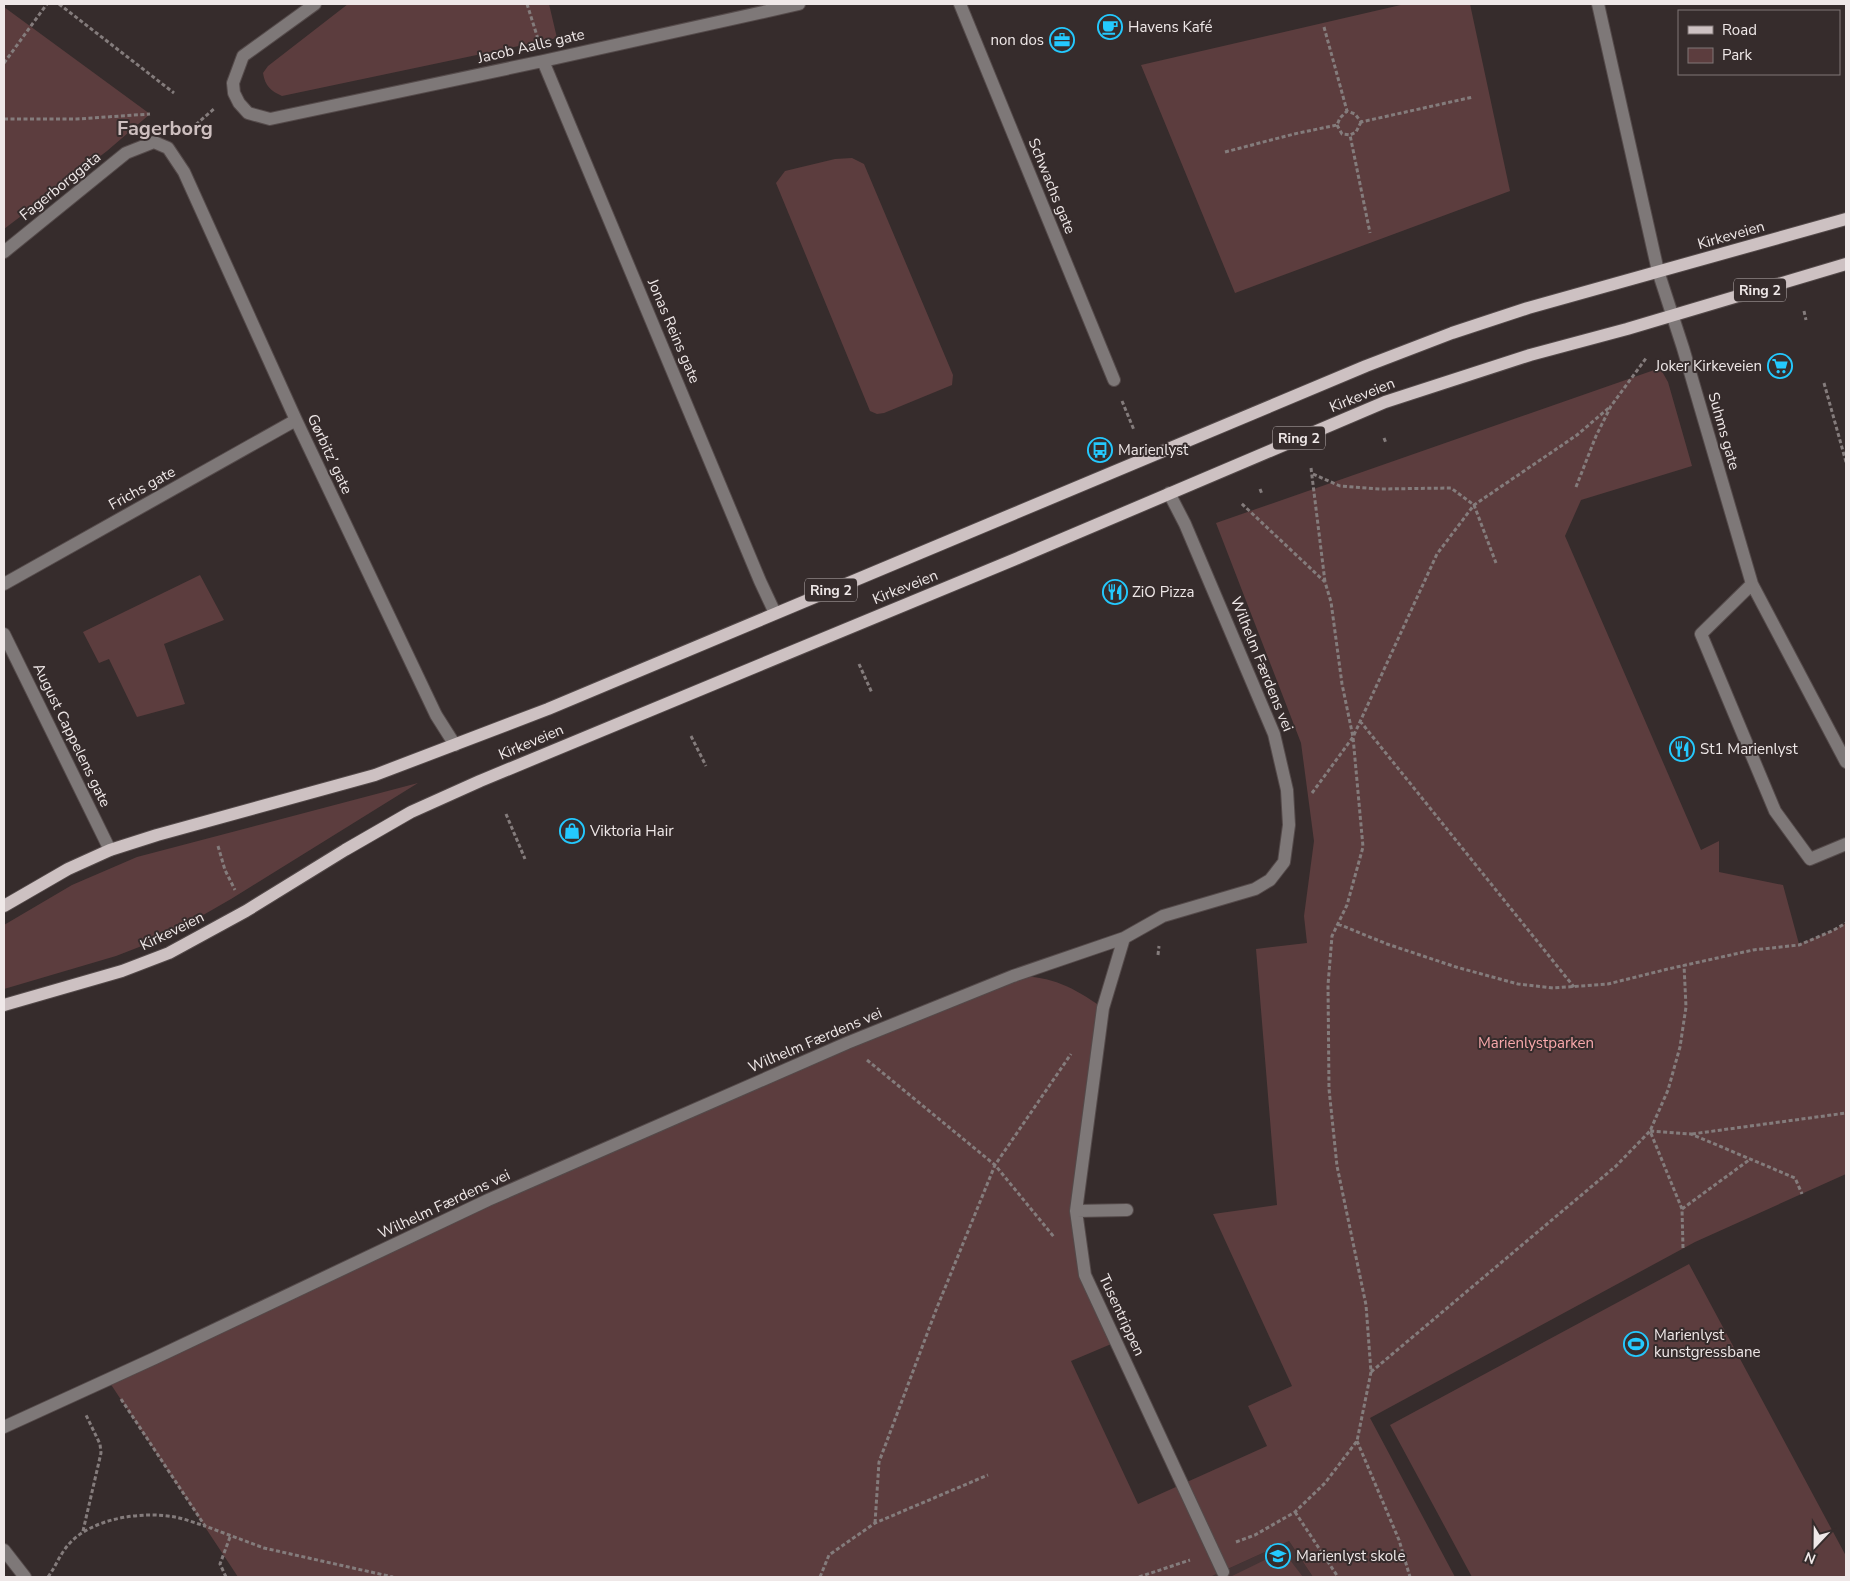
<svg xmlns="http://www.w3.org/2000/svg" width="1850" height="1581" font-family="'Nunito Sans',sans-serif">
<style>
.built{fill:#443435}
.green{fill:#5c3d3e}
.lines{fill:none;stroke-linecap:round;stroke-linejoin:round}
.minor-casing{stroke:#544a4a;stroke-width:14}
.major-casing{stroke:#544a4a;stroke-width:14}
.path{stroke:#847c7c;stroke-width:3;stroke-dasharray:4 2.5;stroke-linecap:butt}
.minor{stroke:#7e7878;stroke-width:12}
.major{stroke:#cdc1c2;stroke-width:12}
.labels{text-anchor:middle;stroke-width:4;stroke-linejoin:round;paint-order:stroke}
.shield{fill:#362c2c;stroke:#b8b0b0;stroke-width:1}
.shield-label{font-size:14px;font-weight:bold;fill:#efe8e8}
.poi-label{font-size:15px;fill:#efe8e8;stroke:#362c2c;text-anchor:start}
.street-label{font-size:15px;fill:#efe8e8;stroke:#362c2c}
.park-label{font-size:15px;fill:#f9a9ac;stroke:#362c2c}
.district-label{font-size:20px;font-weight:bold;fill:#cdbfbf;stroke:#362c2c}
</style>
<rect width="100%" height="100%" fill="#362c2c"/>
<path class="built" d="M 1289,1541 L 1313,1577 L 1210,1577 Z"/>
<path class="green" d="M 348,4 L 549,4 L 557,38 L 282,96 C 271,91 265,86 263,73 L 268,66 Z
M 1405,4 L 1470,4 L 1510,191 L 1235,293 L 1141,65 Z
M 4,7 L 150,114 L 107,151 L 4,229 Z
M 852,158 L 864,164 L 953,375 L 952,385 L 884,413 L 877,414 L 870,411 L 776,183 L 785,171 L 835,159 Z
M 1660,368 L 1668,382 L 1692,466 L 1581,500 L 1565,536 L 1701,850 L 1719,841 L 1719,872 L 1783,885 L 1799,944 L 1832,931 L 1846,923 L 1846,1174 L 1695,1242 L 1370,1418 L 1455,1577 L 1313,1577 L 1289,1541 L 1210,1577 L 238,1577 L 108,1380 L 488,1200 L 1013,976 C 1052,976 1071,986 1103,1008 L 1076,1211 L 1085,1275 L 1116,1342 L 1071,1361 L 1138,1504 L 1267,1446 L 1248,1406 L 1292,1386 L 1213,1214 L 1277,1205 L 1256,949 L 1307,943 L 1304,916 L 1314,841 L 1301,743 L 1216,523 Z
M 200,575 L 224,620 L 164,644 L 185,704 L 137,717 L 109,659 L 99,663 L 83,632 Z
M 418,783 L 231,899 L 165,937 L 116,956 L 4,989 L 4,925 L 72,885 L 137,857 Z
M 1689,1264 L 1846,1556 L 1846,1577 L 1472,1577 L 1390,1425 Z
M 1283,1551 L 1303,1577 L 1230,1577 Z"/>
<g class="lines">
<defs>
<path id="minor" d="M 315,4 L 243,56 L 233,83 L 234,93 L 239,103 L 248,113 L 270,119 L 543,61 L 799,4
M 960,4 L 1114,380
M 1598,4 L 1658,271 L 1683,348 L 1752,584 L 1846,762
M 543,61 L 760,581 L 775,613
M 4,252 L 126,153 L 154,142 L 168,148 L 184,172 L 296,420 L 436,715 L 455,745
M 4,584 L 296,420
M 1752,584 L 1701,634 L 1775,811 L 1810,859 L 1846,844
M 4,634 L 110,850
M 1124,938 L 1103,1008 L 1076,1211 L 1085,1275 L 1223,1572
M 1076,1211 L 1127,1210
M 4,1427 L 155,1358 L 488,1200 L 847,1043 L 1013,976 L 1124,938 L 1163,916 L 1255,889 L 1270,880 L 1284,862 L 1289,825 L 1287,790 L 1274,734 L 1185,524 L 1169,493
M 4,1550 L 25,1577"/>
<path id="major" d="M 4,906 L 68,869 L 110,850 L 157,835 L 375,775 L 548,709 L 1366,366 L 1452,333 L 1528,308 L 1846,219
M 4,1005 L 122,971 L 169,953 L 246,911 L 345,850 L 411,812 L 480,781 L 1018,558 L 1385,402 L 1530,355 L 1627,329 L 1846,264"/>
</defs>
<use href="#minor" class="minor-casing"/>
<use href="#major" class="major-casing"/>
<path class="path" d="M 59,4 L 174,93
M 527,4 L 538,39
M 1324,27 L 1347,111 L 1355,114 L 1361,122 L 1473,97
M 4,63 L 47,4
M 4,119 L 77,119 L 150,114
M 1361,122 L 1356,132 L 1350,135 L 1370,233
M 1337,125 L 1342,134 L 1350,135
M 186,133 L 215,108
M 1225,152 L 1294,134 L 1337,125 L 1340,118 L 1347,111
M 1804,311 L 1806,320
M 1824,383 L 1846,462
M 1122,401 L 1134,430
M 1384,438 L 1386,443
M 1311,468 L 1325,582
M 1313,474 L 1340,486 L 1380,489 L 1451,488 L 1474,505 L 1496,563
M 1576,487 L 1596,436 L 1611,406 L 1647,357
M 1260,489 L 1262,494
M 859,664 L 872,693
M 1360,721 L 1574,987
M 691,736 L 706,766
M 1312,793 L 1353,737 L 1437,554 L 1474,505 L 1577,435 L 1611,406
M 506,814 L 525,859
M 218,846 L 225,870 L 235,890
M 1338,924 L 1387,944 L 1456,967 L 1518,984 L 1553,988 L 1608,984 L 1668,969 L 1753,950 L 1799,945 L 1832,931 L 1846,923
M 1158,955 L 1159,946
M 867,1060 L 995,1165 L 1054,1237
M 1692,1134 L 1846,1113
M 1682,1209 L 1650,1131 L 1691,1134 L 1795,1178 L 1802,1194
M 1683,1248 L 1682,1209 L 1749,1160
M 1371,1372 L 1616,1166 L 1650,1131 L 1668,1090 L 1680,1047 L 1686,1007 L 1684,965
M 121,1399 L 205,1526 L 264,1548 L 393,1577
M 1357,1441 L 1399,1540 L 1410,1577
M 1295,1512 L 1338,1577
M 875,1523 L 879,1462 L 936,1310 L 995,1165 L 1071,1054
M 83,1531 L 101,1453 L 100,1444 L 86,1415
M 1236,1542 L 1255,1535 L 1295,1512 L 1325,1483 L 1357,1441 L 1371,1372 L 1366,1305 L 1337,1166 L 1329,1089 L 1328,985 L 1332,936 L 1347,905 L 1363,847 L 1353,737 L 1342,684 L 1331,602 L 1325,582 L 1241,503
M 48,1577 C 56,1566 60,1554 69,1544 C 92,1518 142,1511 175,1517 C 185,1519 195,1523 205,1526
M 226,1577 L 220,1564 L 230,1537
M 820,1577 L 829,1555 L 875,1523 L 988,1475
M 1139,1577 L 1190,1560"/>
<use href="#minor" class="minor"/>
<use href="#major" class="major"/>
</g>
<defs>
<symbol id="cafe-ring" viewBox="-11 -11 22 22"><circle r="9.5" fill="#362c2c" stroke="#24c9fe" stroke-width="1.5"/><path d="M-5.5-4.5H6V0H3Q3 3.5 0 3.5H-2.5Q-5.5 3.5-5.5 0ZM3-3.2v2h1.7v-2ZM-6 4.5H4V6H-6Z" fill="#24c9fe"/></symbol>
<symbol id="office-ring" viewBox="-11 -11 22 22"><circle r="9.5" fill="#362c2c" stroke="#24c9fe" stroke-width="1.5"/><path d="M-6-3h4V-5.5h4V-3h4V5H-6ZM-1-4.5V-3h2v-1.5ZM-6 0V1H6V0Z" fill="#24c9fe"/></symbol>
<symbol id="supermarket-ring" viewBox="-11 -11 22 22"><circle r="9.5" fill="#362c2c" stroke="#24c9fe" stroke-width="1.5"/><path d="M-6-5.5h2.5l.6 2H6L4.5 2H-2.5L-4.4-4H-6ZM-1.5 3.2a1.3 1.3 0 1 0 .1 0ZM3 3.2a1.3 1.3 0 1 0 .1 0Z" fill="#24c9fe"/></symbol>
<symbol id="bus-ring" viewBox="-11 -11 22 22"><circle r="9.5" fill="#362c2c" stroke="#24c9fe" stroke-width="1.5"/><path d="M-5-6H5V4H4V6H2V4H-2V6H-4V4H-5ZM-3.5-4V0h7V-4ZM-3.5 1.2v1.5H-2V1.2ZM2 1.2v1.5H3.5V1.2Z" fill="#24c9fe"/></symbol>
<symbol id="restaurant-ring" viewBox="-11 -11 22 22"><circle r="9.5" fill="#362c2c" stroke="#24c9fe" stroke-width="1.5"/><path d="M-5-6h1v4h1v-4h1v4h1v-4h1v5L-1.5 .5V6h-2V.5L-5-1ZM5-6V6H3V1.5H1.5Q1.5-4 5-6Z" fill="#24c9fe"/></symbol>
<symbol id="shop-ring" viewBox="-11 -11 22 22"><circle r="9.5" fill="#362c2c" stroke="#24c9fe" stroke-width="1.5"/><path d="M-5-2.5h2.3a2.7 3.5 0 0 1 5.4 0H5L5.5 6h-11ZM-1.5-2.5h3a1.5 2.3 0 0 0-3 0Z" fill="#24c9fe"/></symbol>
<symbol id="stadium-ring" viewBox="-11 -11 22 22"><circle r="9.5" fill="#362c2c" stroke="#24c9fe" stroke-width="1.5"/><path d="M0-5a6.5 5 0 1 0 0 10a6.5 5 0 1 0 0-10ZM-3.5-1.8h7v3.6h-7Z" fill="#24c9fe"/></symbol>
<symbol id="school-ring" viewBox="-11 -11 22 22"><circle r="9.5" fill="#362c2c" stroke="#24c9fe" stroke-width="1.5"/><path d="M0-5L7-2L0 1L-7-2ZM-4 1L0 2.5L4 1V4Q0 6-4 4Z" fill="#24c9fe"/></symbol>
</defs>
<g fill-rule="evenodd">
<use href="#cafe-ring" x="1096" y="13" width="28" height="28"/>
<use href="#office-ring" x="1048" y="26" width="28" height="28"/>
<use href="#supermarket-ring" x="1766" y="352" width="28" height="28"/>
<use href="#bus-ring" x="1086" y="436" width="28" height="28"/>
<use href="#restaurant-ring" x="1101" y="578" width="28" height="28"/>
<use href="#restaurant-ring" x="1668" y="735" width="28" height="28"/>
<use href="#shop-ring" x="558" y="817" width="28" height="28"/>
<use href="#stadium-ring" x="1622" y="1330" width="28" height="28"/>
<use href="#school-ring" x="1264" y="1542" width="28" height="28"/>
</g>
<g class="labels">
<g class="shield">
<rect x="1734" y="278.5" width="52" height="23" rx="4"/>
<rect x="1273" y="426.5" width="52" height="23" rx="4"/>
<rect x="805" y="578.5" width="52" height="23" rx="4"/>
</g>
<g class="shield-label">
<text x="1760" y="295">Ring 2</text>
<text x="1299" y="443">Ring 2</text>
<text x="831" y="595">Ring 2</text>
</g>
<g class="poi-label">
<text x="1128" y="32">Havens Kafé</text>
<text x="1044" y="45" text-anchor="end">non dos</text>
<text x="1762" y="371" text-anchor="end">Joker Kirkeveien</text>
<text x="1118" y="455">Marienlyst</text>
<text x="1132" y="597">ZiO Pizza</text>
<text x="1700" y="754">St1 Marienlyst</text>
<text x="590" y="836">Viktoria Hair</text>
<text x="1654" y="1340">Marienlyst<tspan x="1654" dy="17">kunstgressbane</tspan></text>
<text x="1296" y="1561">Marienlyst skole</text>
</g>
<g class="street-label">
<text transform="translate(531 46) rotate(-13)" y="5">Jacob Aalls gate</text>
<text transform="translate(60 186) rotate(-39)" y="5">Fagerborggata</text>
<text transform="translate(1052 186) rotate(68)" y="5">Schwachs gate</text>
<text transform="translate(1731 235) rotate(-16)" y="5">Kirkeveien</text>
<text transform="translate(674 331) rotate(67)" y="5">Jonas Reins gate</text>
<text transform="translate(1362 395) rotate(-22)" y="5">Kirkeveien</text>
<text transform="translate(1724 431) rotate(74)" y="5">Suhms gate</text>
<text transform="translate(330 454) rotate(65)" y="5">Gørbitz’ gate</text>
<text transform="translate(142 488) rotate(-29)" y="5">Frichs gate</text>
<text transform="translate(905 587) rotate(-22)" y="5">Kirkeveien</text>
<text transform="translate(1262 664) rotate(68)" y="5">Wilhelm Færdens vei</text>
<text transform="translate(72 735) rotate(64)" y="5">August Cappelens gate</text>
<text transform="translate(531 742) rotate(-23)" y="5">Kirkeveien</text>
<text transform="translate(172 931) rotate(-26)" y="5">Kirkeveien</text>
<text transform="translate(815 1040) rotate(-23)" y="5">Wilhelm Færdens vei</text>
<text transform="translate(444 1204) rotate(-25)" y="5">Wilhelm Færdens vei</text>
<text transform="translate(1122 1315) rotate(65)" y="5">Tusentrippen</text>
</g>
<g class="park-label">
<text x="1536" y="1048">Marienlystparken</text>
</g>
<g class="district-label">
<text x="165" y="135">Fagerborg</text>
</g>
</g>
<rect width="1850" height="1581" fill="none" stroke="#efe8e8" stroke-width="10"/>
<rect x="1678" y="10" width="162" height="65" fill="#362c2c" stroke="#807777"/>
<rect x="1688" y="26" width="25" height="8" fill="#cdc1c2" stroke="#807777"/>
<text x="1722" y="35" font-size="15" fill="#efe8e8">Road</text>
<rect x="1688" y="48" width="25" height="15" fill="#5c3d3e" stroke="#807777"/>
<text x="1722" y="60" font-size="15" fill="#efe8e8">Park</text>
<g transform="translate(1815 1546) rotate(202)" stroke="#362c2c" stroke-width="4" paint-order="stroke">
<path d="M0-4L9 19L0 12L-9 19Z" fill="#efe8e8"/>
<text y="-8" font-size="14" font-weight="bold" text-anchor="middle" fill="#efe8e8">N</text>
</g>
</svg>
